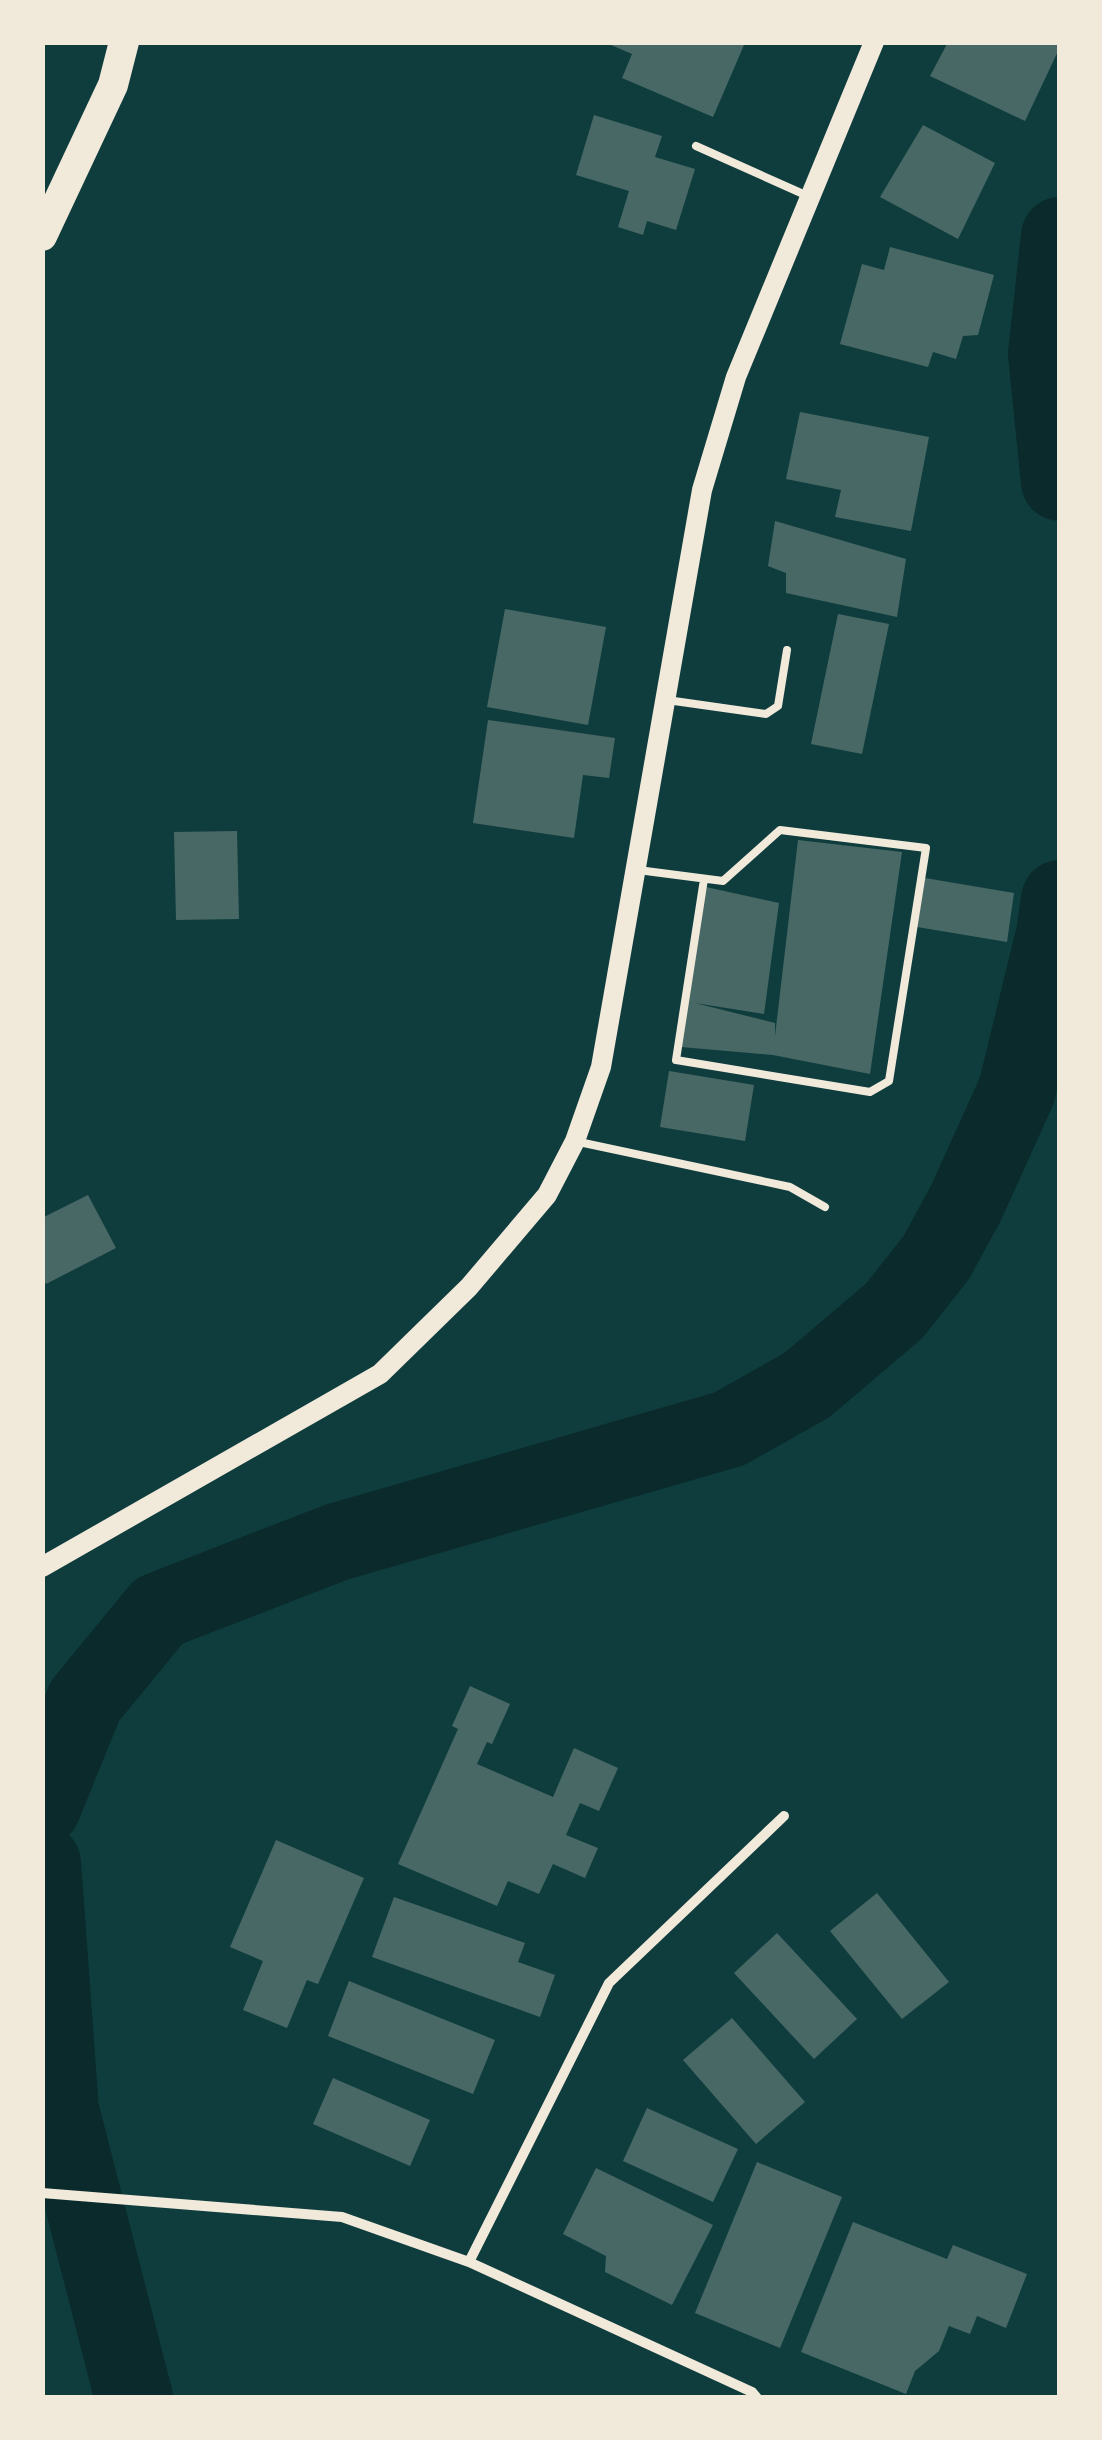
<svg xmlns="http://www.w3.org/2000/svg" width="1102" height="2440" font-family="'Golos Text',sans-serif">
<style>
.lines{fill:none;stroke-linecap:round;stroke-linejoin:round}
.river{stroke:#0a2a2b;stroke-width:78}
.building{fill:#486865}
.service{stroke:#f1e9da;stroke-width:8}
.minor{stroke:#f1e9da;stroke-width:10}
.secondary{stroke:#f1e9da;stroke-width:20}
.motorway{stroke:#f1e9da;stroke-width:30}
</style>
<rect width="100%" height="100%" fill="#0f3d3e"/>
<g class="lines">
<path class="river" d="M 1060,236 L 1047,354 L 1060,482
M 42,1807 L 85,1701 L 159,1611 L 337,1542 L 729,1429 L 807,1385 L 894,1311 L 936,1258 L 966,1203 L 1017,1090 L 1055,934 L 1060,899
M 42,1863 L 60,2110 L 134,2398"/>
</g>
<path class="building" d="M 604,42 L 737,42 L 744,45 L 713,117 L 622,78 L 632,54 Z
M 948,42 L 1060,42 L 1060,47 L 1025,121 L 930,76 Z
M 594,115 L 662,136 L 655,157 L 695,169 L 676,230 L 647,221 L 643,235 L 618,227 L 629,191 L 576,175 Z
M 923,125 L 995,163 L 958,239 L 880,197 Z
M 890,247 L 994,275 L 978,335 L 963,336 L 956,359 L 933,352 L 928,367 L 840,344 L 862,264 L 884,270 Z
M 800,412 L 929,437 L 911,531 L 835,517 L 841,490 L 786,479 Z
M 775,521 L 906,559 L 897,617 L 786,593 L 786,573 L 768,566 Z
M 505,609 L 606,627 L 588,725 L 487,707 Z
M 838,614 L 889,624 L 862,754 L 811,744 Z
M 488,720 L 615,738 L 609,778 L 583,775 L 574,838 L 473,823 Z
M 237,831 L 239,919 L 176,920 L 174,832 Z
M 798,840 L 902,852 L 870,1074 L 773,1055 L 681,1047 L 706,887 L 779,903 L 764,1014 L 695,1003 L 775,1023 L 775,1036 Z
M 925,878 L 1014,893 L 1007,942 L 917,927 Z
M 669,1071 L 754,1085 L 745,1141 L 660,1127 Z
M 88,1195 L 116,1248 L 46,1284 L 42,1278 L 42,1218 Z
M 470,1686 L 510,1704 L 492,1744 L 487,1742 L 477,1764 L 553,1797 L 574,1748 L 618,1768 L 599,1811 L 580,1803 L 566,1835 L 598,1848 L 585,1878 L 553,1864 L 539,1894 L 508,1881 L 497,1906 L 398,1864 L 458,1729 L 452,1726 Z
M 276,1840 L 364,1878 L 318,1984 L 307,1980 L 287,2028 L 243,2010 L 263,1961 L 230,1947 Z
M 877,1893 L 949,1982 L 902,2019 L 830,1931 Z
M 394,1897 L 525,1943 L 518,1962 L 555,1975 L 540,2017 L 372,1957 Z
M 777,1933 L 857,2019 L 814,2059 L 734,1973 Z
M 349,1981 L 495,2040 L 473,2094 L 328,2036 Z
M 732,2018 L 805,2102 L 756,2144 L 683,2060 Z
M 333,2078 L 430,2120 L 410,2166 L 313,2124 Z
M 647,2108 L 738,2149 L 713,2202 L 623,2161 Z
M 757,2162 L 842,2197 L 780,2348 L 695,2313 Z
M 596,2168 L 713,2225 L 672,2305 L 605,2272 L 606,2256 L 563,2234 Z
M 853,2222 L 947,2259 L 953,2245 L 1027,2274 L 1006,2328 L 977,2316 L 970,2334 L 949,2326 L 939,2351 L 915,2371 L 906,2394 L 801,2352 Z"/>
<g class="lines">
<path class="service" d="M 696,146 L 810,197
M 667,700 L 766,714 L 778,706 L 787,650
M 638,870 L 723,881 L 780,830 L 926,848 L 889,1081 L 870,1092 L 676,1060 L 704,879
M 579,1142 L 790,1187 L 825,1207"/>
<path class="minor" d="M 42,2193 L 342,2217 L 469,2262 L 752,2392 L 757,2398
M 469,2262 L 609,1983 L 784,1816"/>
<path class="secondary" d="M 42,1567 L 380,1374 L 469,1287 L 547,1195 L 575,1141 L 601,1067 L 702,490 L 736,377 L 874,42"/>
<path class="motorway" d="M 42,236 L 113,85 L 124,42"/>
</g>
<rect width="1102" height="2440" fill="none" stroke="#f1e9da" stroke-width="90"/>
</svg>
